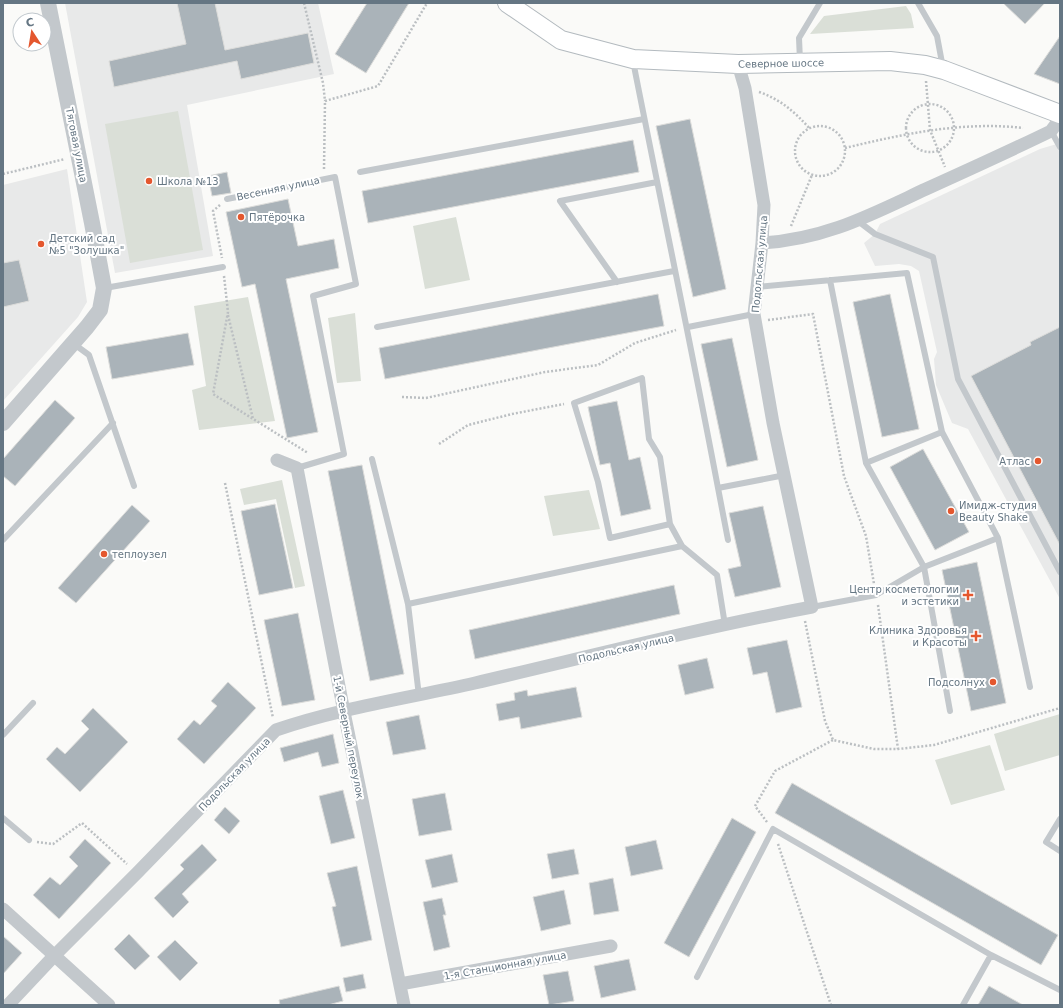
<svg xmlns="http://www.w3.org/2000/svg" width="1063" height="1008" font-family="'DejaVu Sans',sans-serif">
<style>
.built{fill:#e8e9e9}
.green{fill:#dadfd7}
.building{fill:#aab3b9;stroke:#dcdcda}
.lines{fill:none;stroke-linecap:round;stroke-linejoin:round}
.secondary-casing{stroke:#b3babf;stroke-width:20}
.path{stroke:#bbbfc2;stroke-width:2.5;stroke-dasharray:2 2;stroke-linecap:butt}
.service{stroke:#c3c8cc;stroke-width:6}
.minor{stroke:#c3c8cc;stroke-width:13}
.tertiary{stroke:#c3c8cc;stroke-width:16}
.secondary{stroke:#fff;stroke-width:18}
.poi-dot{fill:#e4572e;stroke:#fff;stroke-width:1.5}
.labels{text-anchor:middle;stroke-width:4;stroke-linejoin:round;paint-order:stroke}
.street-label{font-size:10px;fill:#657683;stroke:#fff}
.poi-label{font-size:10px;fill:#657683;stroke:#fff;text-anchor:start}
</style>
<rect width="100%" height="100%" fill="#fafaf8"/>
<path class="built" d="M 65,3 L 318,3 L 334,74 L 187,105 L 213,256 L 115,273 Z
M 1060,143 L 1060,599 L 968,429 L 952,423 L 936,385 L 934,359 L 937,352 L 919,271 L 911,266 L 899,264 L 875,266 L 864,243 L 875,234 L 880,224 L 1040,149 Z
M 67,169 L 87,302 L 78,317 L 3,401 L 3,185 Z"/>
<path class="green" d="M 906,6 L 911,14 L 914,28 L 810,34 L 824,16 Z
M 178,111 L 203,250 L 130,263 L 105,124 Z
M 456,217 L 470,280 L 425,289 L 413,226 Z
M 248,297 L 275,421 L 199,430 L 192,390 L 206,386 L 194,306 Z
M 355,313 L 361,381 L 337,383 L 328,318 Z
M 282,480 L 305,586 L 295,588 L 276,499 L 244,505 L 240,489 Z
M 589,490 L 600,529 L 553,536 L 544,496 Z
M 1060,714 L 1060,755 L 1005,771 L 994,734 Z
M 990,745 L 1005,790 L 951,805 L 935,760 Z"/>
<path class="building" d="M 177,3 L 215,3 L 225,50 L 308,33 L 314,63 L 241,79 L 237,61 L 114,87 L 109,61 L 186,44 Z
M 367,3 L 409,3 L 366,73 L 335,54 Z
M 1003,3 L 1045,3 L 1025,24 Z
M 1060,36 L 1060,84 L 1034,74 Z
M 690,119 L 726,289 L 693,297 L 656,126 Z
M 633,140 L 639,172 L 368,223 L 362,191 Z
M 227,172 L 231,193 L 212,196 L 208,176 Z
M 288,199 L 298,246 L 334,239 L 339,268 L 286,279 L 318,432 L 287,438 L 255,284 L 242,287 L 226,212 Z
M 19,260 L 29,301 L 3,307 L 3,263 Z
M 658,294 L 664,326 L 385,379 L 379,348 Z
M 890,294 L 919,429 L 882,437 L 853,302 Z
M 1060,327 L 1060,545 L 971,376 L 1031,345 L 1030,342 Z
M 188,333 L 194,365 L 112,379 L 106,347 Z
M 732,338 L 758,460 L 727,467 L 701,344 Z
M 55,400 L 75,418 L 15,486 L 3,476 L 3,459 Z
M 617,401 L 629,460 L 640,457 L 651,509 L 621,516 L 610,463 L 600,465 L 588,407 Z
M 923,449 L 969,532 L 935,550 L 890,467 Z
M 362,465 L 404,674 L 370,681 L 328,471 Z
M 275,504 L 293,588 L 259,595 L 241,511 Z
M 132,505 L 150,521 L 76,603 L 58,588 Z
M 763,506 L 781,587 L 735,597 L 728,569 L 741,566 L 729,513 Z
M 977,562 L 1006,703 L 971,711 L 942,570 Z
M 674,585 L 680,614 L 475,659 L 469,630 Z
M 298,613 L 315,700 L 282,706 L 264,620 Z
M 787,640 L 802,707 L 776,713 L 767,672 L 753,675 L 747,648 Z
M 707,658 L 714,688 L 685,695 L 678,665 Z
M 228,682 L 256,708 L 204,764 L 177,739 L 194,720 L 200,725 L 217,706 L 211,701 Z
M 576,687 L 582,717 L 521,729 L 519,717 L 499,721 L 496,704 L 515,700 L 514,693 L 527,690 L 528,696 Z
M 93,708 L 128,742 L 80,792 L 46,759 L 57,747 L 65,754 L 89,729 L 81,721 Z
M 419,715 L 426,749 L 393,755 L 386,722 Z
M 333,734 L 339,763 L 322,767 L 318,752 L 284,762 L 280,748 Z
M 792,783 L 1058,935 L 1041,965 L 775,813 Z
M 343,790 L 355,838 L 331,844 L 319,796 Z
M 445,793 L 452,830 L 419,836 L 412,799 Z
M 225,807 L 240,821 L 229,834 L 214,820 Z
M 732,818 L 756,832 L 689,957 L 664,943 Z
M 85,839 L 111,863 L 59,919 L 33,895 L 50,877 L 60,885 L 78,866 L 69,857 Z
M 656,840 L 663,869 L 631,876 L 625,847 Z
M 202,844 L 217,860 L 182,894 L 189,902 L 173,918 L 154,898 L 184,869 L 180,865 Z
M 574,849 L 579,874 L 552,879 L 547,854 Z
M 452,854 L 458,882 L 432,888 L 425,860 Z
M 357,866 L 372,940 L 341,947 L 332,907 L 336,906 L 327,873 Z
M 613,878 L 619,911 L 594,915 L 589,883 Z
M 564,890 L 571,924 L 541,931 L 533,897 Z
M 442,898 L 446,915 L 443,915 L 450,947 L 434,951 L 423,902 Z
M 129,934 L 150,956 L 135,970 L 114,949 Z
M 3,936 L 22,953 L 3,974 Z
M 175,940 L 198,963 L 180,981 L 157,957 Z
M 629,959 L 636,990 L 601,998 L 594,966 Z
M 568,971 L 574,1001 L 549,1005 L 543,975 Z
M 363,974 L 366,988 L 346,992 L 343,978 Z
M 339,986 L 343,1001 L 328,1005 L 280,1005 L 279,1000 Z
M 989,986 L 1023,1005 L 978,1005 Z"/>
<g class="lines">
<defs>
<path id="secondary" d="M 507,3 L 561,40 L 633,59 L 738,64 L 890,61 L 925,65 L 944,70 L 1060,114"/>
</defs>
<use href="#secondary" class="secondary-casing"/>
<path class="path" d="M 304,3 L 323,83 L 325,101
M 926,81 L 930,130 L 945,167
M 759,92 C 780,99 795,112 810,129
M906 128a24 24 0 1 1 48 0a24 24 0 1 1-48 0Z
M795 151a25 25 0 1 1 50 0a25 25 0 1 1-50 0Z
M 845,148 C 903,134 963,121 1023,128
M 324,169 L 325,101 L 378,86 L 427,3
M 3,174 L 65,159
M 220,205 L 213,211 L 222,258
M 791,226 L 812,175
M 224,276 L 228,312 L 213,394 L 308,453
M 228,315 L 253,419
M 768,320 L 813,314 L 844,476 L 866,536 L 874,584
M 402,397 L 426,398 L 545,372 L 598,365 L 635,343 L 676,330
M 439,444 L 468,425 L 512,414 L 564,404
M 225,483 L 273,718
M 878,605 L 898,749
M 805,621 L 825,721 L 833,740 L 874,749 L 898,749 L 934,745 L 1060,708
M 767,822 L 755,806 L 775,771 L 833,740
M 37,842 L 53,844 L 82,823 L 127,864
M 778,844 L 831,1005"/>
<path class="service" d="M 918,3 L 937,36 L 943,68
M 633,61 C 661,203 691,345 718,488 L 785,475
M 800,61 L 799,38 L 820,3
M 1051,131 L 1060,147
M 360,172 L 644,119
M 227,199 L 335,177 L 356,284 L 313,296 L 344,454 L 297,468
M 858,221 L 875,234 L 933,257 L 958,379 L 1060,572
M 830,280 L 866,463 L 924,567 L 950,711
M 617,282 L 560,201 L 657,182
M 756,287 L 907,273 L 942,432 L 998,538 L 1030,687
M 105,288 L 223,267
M 377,327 L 674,271
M 688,327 L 754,314
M 74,344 L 89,355 L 134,486
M 372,459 L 408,604 L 419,696
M 866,463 L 942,432
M 718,488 L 728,540
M 670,524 L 610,538 L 598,482 L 574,403 L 642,378 L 649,439 L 660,457 L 670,524 L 682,546
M 3,540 L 113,423
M 408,604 L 682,546 L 717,575 L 725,625
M 812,607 L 876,595 L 924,567 L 998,538
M 3,735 L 33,703
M 3,818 L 29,840
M 1060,819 L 1046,842 L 1060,851
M 697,977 L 773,829 L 991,955
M 963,1005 L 991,955 L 1060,990"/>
<path class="minor" d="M 762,243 C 826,239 870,215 926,189 C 968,170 1010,151 1051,131 L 1060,119
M 277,460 L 297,468 L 344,712 L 404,1005
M 3,909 L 109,1005
M 400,984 L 611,946
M 8,1005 L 54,956 L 137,873 L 276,730 C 340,708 409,698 475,683 C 587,657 699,628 812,607 L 773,423 L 754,314 L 762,243 L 764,205 L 745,88 L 738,64"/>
<path class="tertiary" d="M 3,423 L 87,327 L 100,310 L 104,288 L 92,223 L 48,3"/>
<use href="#secondary" class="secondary"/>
</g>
<g class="poi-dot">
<circle cx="149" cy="181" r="4"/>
<circle cx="241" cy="217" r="4"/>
<circle cx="41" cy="244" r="4"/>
<circle cx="1038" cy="461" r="4"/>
<circle cx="951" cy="511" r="4"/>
<circle cx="104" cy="554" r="4"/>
<path d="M966 589h4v4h4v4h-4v4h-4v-4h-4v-4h4z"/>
<path d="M974 630h4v4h4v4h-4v4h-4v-4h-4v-4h4z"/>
<circle cx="993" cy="682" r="4"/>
</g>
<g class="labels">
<g class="street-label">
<text transform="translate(781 63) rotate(-1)" y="4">Северное шоссе</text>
<text transform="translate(77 145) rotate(79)" y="4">Тяговая улица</text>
<text transform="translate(278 188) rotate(-12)" y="4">Весенняя улица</text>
<text transform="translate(759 264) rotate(-85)" y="4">Подольская улица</text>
<text transform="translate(626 648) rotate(-13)" y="4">Подольская улица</text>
<text transform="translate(349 737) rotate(79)" y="4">1-й Северный переулок</text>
<text transform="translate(234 774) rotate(-46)" y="4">Подольская улица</text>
<text transform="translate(505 965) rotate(-10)" y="4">1-я Станционная улица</text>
</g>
<g class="poi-label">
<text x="157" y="185">Школа №13</text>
<text x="249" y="221">Пятёрочка</text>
<text x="49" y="242">Детский сад<tspan x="49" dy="12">№5 "Золушка"</tspan></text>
<text x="1030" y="465" text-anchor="end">Атлас</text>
<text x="959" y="509">Имидж-студия<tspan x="959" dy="12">Beauty Shake</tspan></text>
<text x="112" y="558">теплоузел</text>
<text x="959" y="593" text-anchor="end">Центр косметологии<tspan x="959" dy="12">и эстетики</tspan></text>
<text x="967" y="634" text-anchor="end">Клиника Здоровья<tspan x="967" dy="12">и Красоты</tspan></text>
<text x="985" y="686" text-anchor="end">Подсолнух</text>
</g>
</g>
<rect width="1063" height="1008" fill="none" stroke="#657683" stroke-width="8"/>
<g transform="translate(32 32) rotate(348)"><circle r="19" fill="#ffffff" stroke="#c1c8cd"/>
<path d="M0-3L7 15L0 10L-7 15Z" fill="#e4572e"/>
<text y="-6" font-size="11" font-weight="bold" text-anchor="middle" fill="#657683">С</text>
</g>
</svg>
